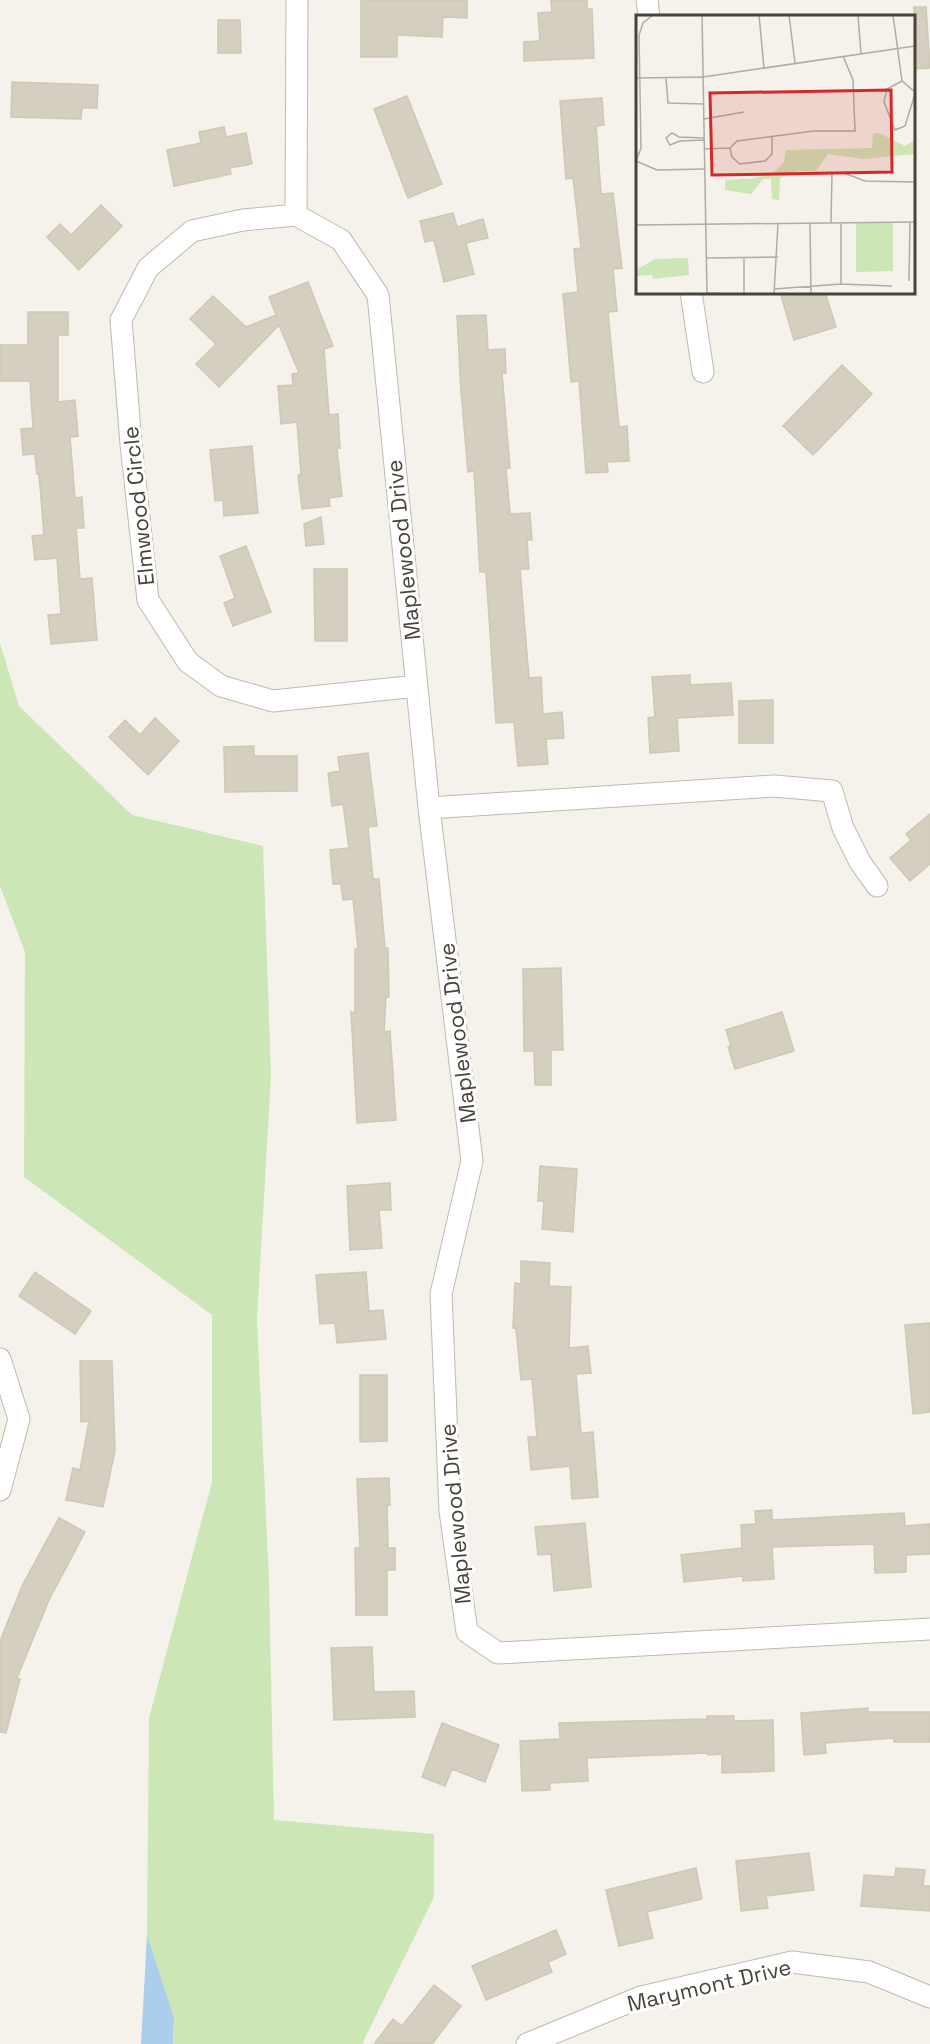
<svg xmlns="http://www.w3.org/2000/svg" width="930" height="2044" font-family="'Space Grotesk',sans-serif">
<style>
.green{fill:#cde6b6}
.water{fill:#abceed}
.building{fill:#d5cfc1;stroke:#d0c7b4;stroke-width:1.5}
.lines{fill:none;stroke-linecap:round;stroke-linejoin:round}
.minor-casing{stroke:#bfbaae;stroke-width:23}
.minor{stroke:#fff;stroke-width:21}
.labels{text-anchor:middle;stroke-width:6;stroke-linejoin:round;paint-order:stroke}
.street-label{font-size:22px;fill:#484339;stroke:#fff}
.inset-road{fill:none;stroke:#afaca4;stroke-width:1.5}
.view{fill:#d62828;fill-opacity:0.15;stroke:#d62828;stroke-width:3}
.inset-edge{fill:none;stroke:#484339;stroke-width:3}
</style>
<rect width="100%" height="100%" fill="#f4f2eb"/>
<path class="green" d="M 0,643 L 19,706 L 132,815 L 263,846 L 271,1075 L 257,1319 L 269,1581 L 274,1820 L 434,1834 L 434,1897 L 362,2044 L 173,2044 L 174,2017 L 147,1935 L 149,1718 L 212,1482 L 212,1315 L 24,1177 L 25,952 L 0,886 Z"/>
<path class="water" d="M 147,1935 L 174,2017 L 173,2044 L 141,2044 Z"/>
<path class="building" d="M 361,0 L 467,0 L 467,18 L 443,17 L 442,37 L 397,35 L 397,57 L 361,57 Z
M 551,0 L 587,0 L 587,9 L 592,9 L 594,58 L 524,61 L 524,42 L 540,41 L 538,13 L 552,12 Z
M 914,7 L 926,7 L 930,68 L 914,69 Z
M 218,20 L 240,20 L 241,53 L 218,53 Z
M 12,82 L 98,85 L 97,108 L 82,108 L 81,119 L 11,117 Z
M 407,96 L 442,184 L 408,198 L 374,109 Z
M 602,98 L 604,125 L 596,126 L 601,194 L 613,193 L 622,268 L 613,269 L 617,311 L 608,312 L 619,427 L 627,426 L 629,461 L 607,462 L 608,472 L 586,473 L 579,381 L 571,382 L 563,294 L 578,292 L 574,249 L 581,248 L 573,178 L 566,179 L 560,101 Z
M 224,127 L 226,137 L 246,133 L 252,164 L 230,168 L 231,174 L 174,186 L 167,150 L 201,143 L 199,132 Z
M 101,205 L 122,226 L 79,270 L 47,237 L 60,224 L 71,235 Z
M 453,213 L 457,227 L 483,219 L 488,238 L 466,243 L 474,274 L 444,282 L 434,240 L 425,242 L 420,221 Z
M 308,282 L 333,346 L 324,349 L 329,415 L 338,414 L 340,448 L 337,448 L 342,496 L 329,498 L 330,506 L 302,509 L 298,475 L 301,474 L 297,422 L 281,424 L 278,386 L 293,385 L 292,374 L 299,373 L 279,325 L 219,387 L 196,364 L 216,344 L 190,319 L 213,296 L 246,327 L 276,315 L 269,297 Z
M 780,292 L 825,292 L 836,327 L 794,340 Z
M 28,312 L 68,312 L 68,335 L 58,335 L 58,402 L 75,400 L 78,436 L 70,437 L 75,498 L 82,497 L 84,528 L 76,528 L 80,579 L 92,578 L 97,640 L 51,644 L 48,615 L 61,614 L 57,558 L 35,560 L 32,536 L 44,535 L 39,474 L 37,474 L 35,454 L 23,455 L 21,429 L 33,428 L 30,381 L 0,381 L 0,345 L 28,345 Z
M 486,315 L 488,350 L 505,349 L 506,373 L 502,373 L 510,468 L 506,468 L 510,514 L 530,513 L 532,540 L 527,540 L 529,569 L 520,569 L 529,678 L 541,677 L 543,714 L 562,712 L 564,738 L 546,739 L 548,764 L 518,766 L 514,722 L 496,723 L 486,572 L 480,572 L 474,471 L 468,472 L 461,391 L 457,316 Z
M 842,365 L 872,394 L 813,455 L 783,426 Z
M 252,446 L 258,513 L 224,516 L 223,500 L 215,501 L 210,450 Z
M 321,517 L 324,544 L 306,546 L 304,524 Z
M 246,546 L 271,612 L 233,626 L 224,603 L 235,598 L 220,556 Z
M 314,569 L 347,569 L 347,641 L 315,641 Z
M 690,675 L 690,685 L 731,683 L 733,715 L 677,718 L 679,751 L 650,753 L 648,718 L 655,717 L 652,677 Z
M 773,700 L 773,743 L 739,743 L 739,701 Z
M 155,718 L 179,741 L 148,775 L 109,737 L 125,720 L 140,735 Z
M 254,746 L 254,756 L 297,756 L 297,791 L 225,792 L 224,747 Z
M 368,753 L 377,826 L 368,827 L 373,879 L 379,879 L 385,948 L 388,948 L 389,997 L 386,997 L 384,1032 L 390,1031 L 396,1120 L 357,1123 L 351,1012 L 355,1013 L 355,949 L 358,949 L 353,899 L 343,900 L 341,884 L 333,884 L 330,850 L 349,848 L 343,804 L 332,806 L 328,773 L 340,771 L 338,757 Z
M 930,814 L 930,864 L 910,881 L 890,858 L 911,840 L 906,834 Z
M 561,968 L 563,1050 L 551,1050 L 551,1085 L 535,1085 L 534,1051 L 524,1051 L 523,969 Z
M 782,1012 L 794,1051 L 735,1069 L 728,1047 L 731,1046 L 726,1030 Z
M 540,1166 L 577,1169 L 573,1232 L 542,1229 L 544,1201 L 538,1201 Z
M 390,1183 L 391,1210 L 379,1210 L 382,1248 L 350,1250 L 347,1186 Z
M 521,1261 L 550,1263 L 549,1286 L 571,1287 L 569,1348 L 588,1346 L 591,1373 L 576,1374 L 581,1433 L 593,1432 L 598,1497 L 572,1499 L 570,1466 L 531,1470 L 528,1437 L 537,1437 L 532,1379 L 521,1380 L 516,1328 L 513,1328 L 515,1283 L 521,1284 Z
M 35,1272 L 91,1311 L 75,1334 L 19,1296 Z
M 366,1272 L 369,1311 L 383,1310 L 386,1339 L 337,1343 L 335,1323 L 320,1324 L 316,1275 Z
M 930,1323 L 930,1412 L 913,1414 L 905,1325 Z
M 80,1361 L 112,1361 L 115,1451 L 103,1507 L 66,1500 L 73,1468 L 80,1470 L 89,1421 L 81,1422 Z
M 360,1375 L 387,1375 L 387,1441 L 360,1442 Z
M 389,1478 L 390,1505 L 387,1505 L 388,1548 L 395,1548 L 395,1570 L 387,1570 L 387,1615 L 356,1615 L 355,1548 L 360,1548 L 357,1479 Z
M 772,1510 L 772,1520 L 904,1513 L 905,1526 L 930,1524 L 930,1554 L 906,1555 L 906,1572 L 875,1573 L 874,1544 L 772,1547 L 774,1579 L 743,1581 L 743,1576 L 684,1582 L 681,1555 L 742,1548 L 741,1525 L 756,1524 L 755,1511 Z
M 59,1518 L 85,1532 L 49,1600 L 17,1678 L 20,1679 L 6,1733 L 0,1732 L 0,1641 L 23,1584 Z
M 585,1523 L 591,1587 L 554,1591 L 551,1554 L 538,1555 L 535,1527 Z
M 372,1647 L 374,1692 L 414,1691 L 415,1717 L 334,1720 L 331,1648 Z
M 868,1708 L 868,1712 L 930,1712 L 930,1742 L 894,1742 L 894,1738 L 825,1743 L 826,1753 L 804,1755 L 801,1713 Z
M 707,1716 L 734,1716 L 734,1721 L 773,1720 L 774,1771 L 722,1773 L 722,1754 L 708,1755 L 708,1753 L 587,1758 L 588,1781 L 550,1783 L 550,1790 L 522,1791 L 520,1741 L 560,1739 L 559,1723 L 707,1719 Z
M 442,1723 L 499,1745 L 485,1782 L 452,1769 L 445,1786 L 422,1777 Z
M 809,1853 L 814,1890 L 766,1896 L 768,1908 L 741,1911 L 736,1861 Z
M 696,1868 L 702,1899 L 647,1912 L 653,1938 L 619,1946 L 606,1890 Z
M 896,1868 L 925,1870 L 923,1886 L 930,1886 L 930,1911 L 861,1906 L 864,1875 L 895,1877 Z
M 556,1930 L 566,1954 L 548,1962 L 552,1972 L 486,2000 L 472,1966 Z
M 434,1985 L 461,2006 L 432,2044 L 374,2044 L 393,2019 L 402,2026 Z"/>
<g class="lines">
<defs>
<path id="minor" d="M 297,0 L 296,215 L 341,240 L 378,295 L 429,808 L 472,1161 L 441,1294 L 450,1511 L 467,1632 L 498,1653 L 930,1629
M 647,0 L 649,16
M 296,215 L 243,220 L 192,231 L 148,268 L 121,320 L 131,444 L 148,600 L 188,662 L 221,686 L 273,701 L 417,686
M 691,292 L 703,372
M 429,808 L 774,786 L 832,791 L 843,828 L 860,862 L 877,886
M 0,1359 L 19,1419 L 0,1490
M 527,2044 L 641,1997 L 792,1962 L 869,1972 L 930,1997"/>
</defs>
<use href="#minor" class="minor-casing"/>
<use href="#minor" class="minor"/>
</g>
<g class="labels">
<g class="street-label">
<text transform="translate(138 506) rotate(-96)" y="8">Elmwood Circle</text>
<text transform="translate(403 550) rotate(-96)" y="8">Maplewood Drive</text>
<text transform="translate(457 1033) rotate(-97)" y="8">Maplewood Drive</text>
<text transform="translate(455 1514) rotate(-95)" y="8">Maplewood Drive</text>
<text transform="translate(709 1985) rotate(-13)" y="8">Marymont Drive</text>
</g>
</g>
<g transform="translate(636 15)">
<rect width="279" height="279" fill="#f4f2eb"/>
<path d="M 243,118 L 269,131 L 279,125 L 279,139 L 227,144 L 192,139 L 180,156 L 160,156 L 144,163 L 143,185 L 136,184 L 135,164 L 127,164 L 115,179 L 89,175 L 89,165 L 119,163 L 138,157 L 148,147 L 150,135 L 236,133 L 237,119 ZM 257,207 L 257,256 L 220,257 L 220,208 ZM 52,243 L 53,260 L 17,264 L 16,260 L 0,261 L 0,255 L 19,244 Z" fill="#cde6b6"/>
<path class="inset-road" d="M 66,0 L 71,279M 123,0 L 128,53M 153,0 L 159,48M 222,0 L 225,39M 257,0 L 266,66M 0,63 L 67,62 L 279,31M 30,63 L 32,88 L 67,89M 279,77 L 266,66 L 251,74 L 248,87 L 259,115 L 269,111 L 279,79M 68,104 L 108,97M 68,123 L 43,122 L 36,118 L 30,123 L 34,130 L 44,126 L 68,125M 94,133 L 96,142 L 104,149 L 129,146 L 136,139 L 136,122M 68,134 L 94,133 L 101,126 L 178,116 L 219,116 L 217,65 L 207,41M 0,146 L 5,133 L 3,20 L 7,8 L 17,0M 0,146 L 21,155 L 68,154M 174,208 L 175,279M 195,208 L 196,158 L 208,158 L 229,166 L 279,167M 0,210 L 279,207M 71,243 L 142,242M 108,243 L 108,279M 273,266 L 274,207M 205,269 L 205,208M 138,274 L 205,269 L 256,271M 71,278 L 95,279M 138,279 L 142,209"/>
<path class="view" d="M 255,75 L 256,157 L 76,160 L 74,78 Z"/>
<rect width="279" height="279" class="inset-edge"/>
</g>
</svg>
